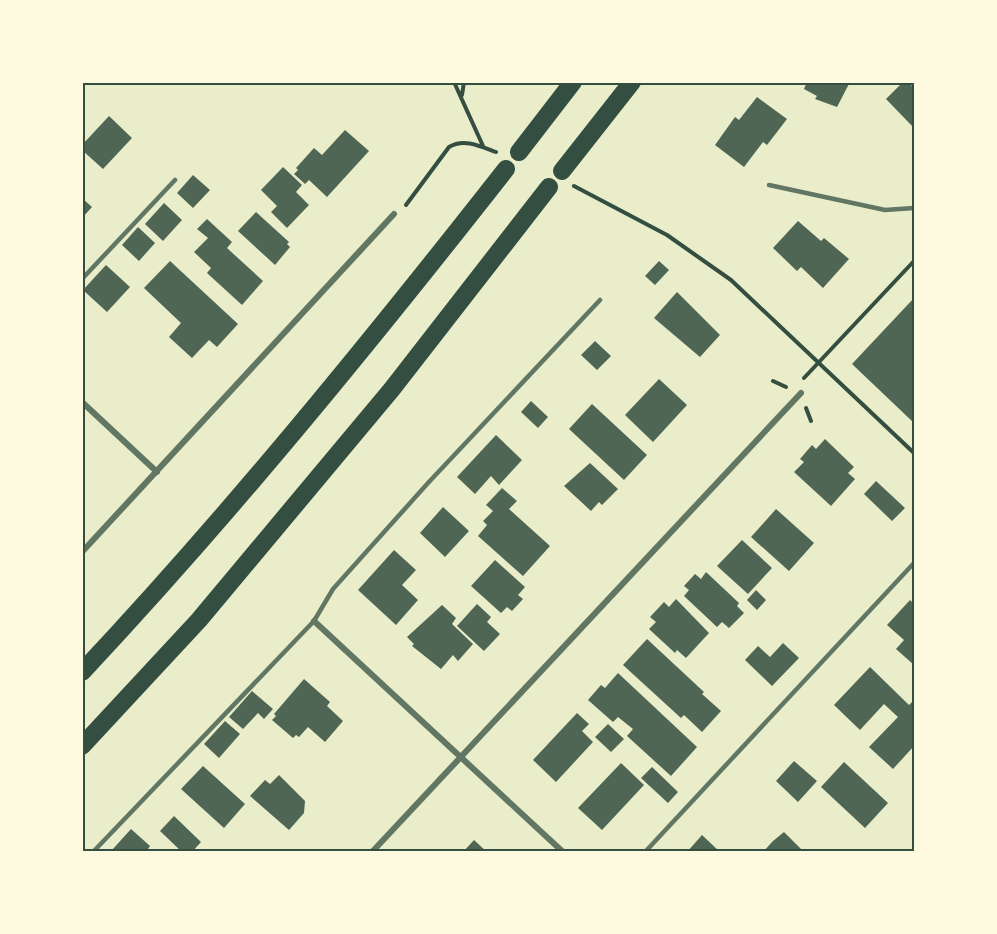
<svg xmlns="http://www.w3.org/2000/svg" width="997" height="934" font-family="Montserrat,sans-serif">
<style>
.building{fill:#4f6655}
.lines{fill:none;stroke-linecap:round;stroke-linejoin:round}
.path{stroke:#344e41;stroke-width:4}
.service{stroke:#617663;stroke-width:4.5}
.minor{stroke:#617663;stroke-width:6}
.motorway{stroke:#344e41;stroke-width:18}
.neatline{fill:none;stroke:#344e41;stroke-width:2}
</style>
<rect width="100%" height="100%" fill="#e9edc9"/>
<path class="building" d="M 807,82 L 850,82 L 837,107 L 815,99 L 817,96 L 804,89 Z
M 903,82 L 909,82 L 914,89 L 914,128 L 886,99 Z
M 757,97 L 787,119 L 767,145 L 763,142 L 744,167 L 715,145 L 735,117 L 739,120 Z
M 109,116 L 132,138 L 103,169 L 82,150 L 82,145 Z
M 345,130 L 369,151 L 327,197 L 309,180 L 305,184 L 294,174 L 298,170 L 296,168 L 314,148 L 322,155 Z
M 283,167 L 302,185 L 296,192 L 309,205 L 287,228 L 271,212 L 277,206 L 261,190 Z
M 193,175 L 210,190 L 193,208 L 177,193 Z
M 82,198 L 92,207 L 82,218 Z
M 164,203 L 182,220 L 163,241 L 145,224 Z
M 256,212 L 289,242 L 287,244 L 290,247 L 275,265 L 238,231 Z
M 207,219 L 232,242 L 227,248 L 263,281 L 242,305 L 207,273 L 211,268 L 194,252 L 208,238 L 197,229 Z
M 798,221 L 821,241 L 824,238 L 849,259 L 823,288 L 801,267 L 797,271 L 773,248 Z
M 138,227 L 155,243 L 139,261 L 122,245 Z
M 170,261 L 238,324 L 217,347 L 209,340 L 192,358 L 169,337 L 181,323 L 144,288 Z
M 659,261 L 669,270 L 655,285 L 645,276 Z
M 106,265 L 130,287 L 107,312 L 83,290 Z
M 677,292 L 720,335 L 700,357 L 654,318 Z
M 914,298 L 914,423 L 852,364 Z
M 595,341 L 611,356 L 597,370 L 581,355 Z
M 659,379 L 687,405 L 653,442 L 625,415 Z
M 531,401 L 548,417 L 538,428 L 521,412 Z
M 592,404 L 647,455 L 624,480 L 569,429 Z
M 496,435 L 522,460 L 499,485 L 491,476 L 475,494 L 457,477 Z
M 825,439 L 854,467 L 848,473 L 855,479 L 831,506 L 794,472 L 804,462 L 800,459 L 812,445 L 816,449 Z
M 590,463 L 618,489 L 602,505 L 599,502 L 591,511 L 564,486 Z
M 876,481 L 905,508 L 892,521 L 864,494 Z
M 502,488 L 517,501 L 509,509 L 550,546 L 523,576 L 478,536 L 487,525 L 483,521 L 493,511 L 486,505 Z
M 443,507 L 469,531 L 445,557 L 420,533 Z
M 776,509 L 814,543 L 789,571 L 751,537 Z
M 742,540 L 772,568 L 748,594 L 717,566 Z
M 394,550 L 416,570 L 402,585 L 418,600 L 396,625 L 358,590 Z
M 495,560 L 525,587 L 518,595 L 523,599 L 512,611 L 507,607 L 501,613 L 471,586 Z
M 706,572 L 739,603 L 737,606 L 744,613 L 729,628 L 722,622 L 717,627 L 684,596 L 689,590 L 684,586 L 695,574 L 701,579 Z
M 756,590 L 766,600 L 757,610 L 747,600 Z
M 676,599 L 709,633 L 686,658 L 677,650 L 675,653 L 649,629 L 656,622 L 650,617 L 664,602 L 669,607 Z
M 910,600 L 914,604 L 914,665 L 896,649 L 904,640 L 887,625 Z
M 477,604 L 491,617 L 487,622 L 500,634 L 484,651 L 457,626 Z
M 442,605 L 456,618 L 452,624 L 473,644 L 458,661 L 453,655 L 441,669 L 412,646 L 414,644 L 407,637 Z
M 647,639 L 704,692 L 702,694 L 721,711 L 702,732 L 684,715 L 681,718 L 623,665 Z
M 783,643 L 799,658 L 772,686 L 745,660 L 758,646 L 770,657 Z
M 870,667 L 909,705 L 912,702 L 914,704 L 914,746 L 893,769 L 869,747 L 898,717 L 884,704 L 860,730 L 834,705 Z
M 618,673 L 697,747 L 671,776 L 627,736 L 633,729 L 618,717 L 613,722 L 588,700 L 601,685 L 605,688 Z
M 304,679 L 330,702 L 327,706 L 343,721 L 325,742 L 308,727 L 299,737 L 296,735 L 293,738 L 272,720 L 276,716 L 274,714 Z
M 252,691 L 273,709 L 264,719 L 258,713 L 243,729 L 229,717 Z
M 577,713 L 589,724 L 582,731 L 593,742 L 556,782 L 533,760 Z
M 225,721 L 240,734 L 219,758 L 204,744 Z
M 608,724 L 624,739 L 611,752 L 595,737 Z
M 794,761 L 817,781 L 798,802 L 776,781 Z
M 844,762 L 888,803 L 865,828 L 821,787 Z
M 621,763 L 644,785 L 602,830 L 578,808 Z
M 203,766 L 245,804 L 224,828 L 181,789 Z
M 652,767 L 678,792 L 668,803 L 641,778 Z
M 279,775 L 305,801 L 304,813 L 289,830 L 250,796 L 265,780 L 270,784 Z
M 174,816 L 201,842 L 192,852 L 182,852 L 160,831 Z
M 131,829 L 150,846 L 146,852 L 113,852 L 112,850 Z
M 784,832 L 804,852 L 763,852 L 773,841 Z
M 702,835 L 720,852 L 687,852 Z
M 474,840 L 487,852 L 463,852 Z"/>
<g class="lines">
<path class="path" d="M 454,82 L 483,146
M 462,95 L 464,82
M 574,186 L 667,235 L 731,280 L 914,453
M 406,205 L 449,147 C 464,138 480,146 496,152
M 804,378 L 914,261
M 773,381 L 786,387
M 806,408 L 811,421"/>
<path class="service" d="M 769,185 L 885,210 L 914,208
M 82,279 L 175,180
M 93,852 L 314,621 L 333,589 L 428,483 L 600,300
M 645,852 L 914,563"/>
<path class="minor" d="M 82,402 L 157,472
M 82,552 L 394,214
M 314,621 L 563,852
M 372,852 L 801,393"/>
<path class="motorway" d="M 519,152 L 573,82
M 562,171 L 632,82
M 82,672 C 232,512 371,341 506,169
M 82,746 L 199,620 L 392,389 L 549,187"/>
</g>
<rect width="997" height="934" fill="none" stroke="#fefae0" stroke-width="168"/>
<rect x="84" y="84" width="829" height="766" class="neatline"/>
</svg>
